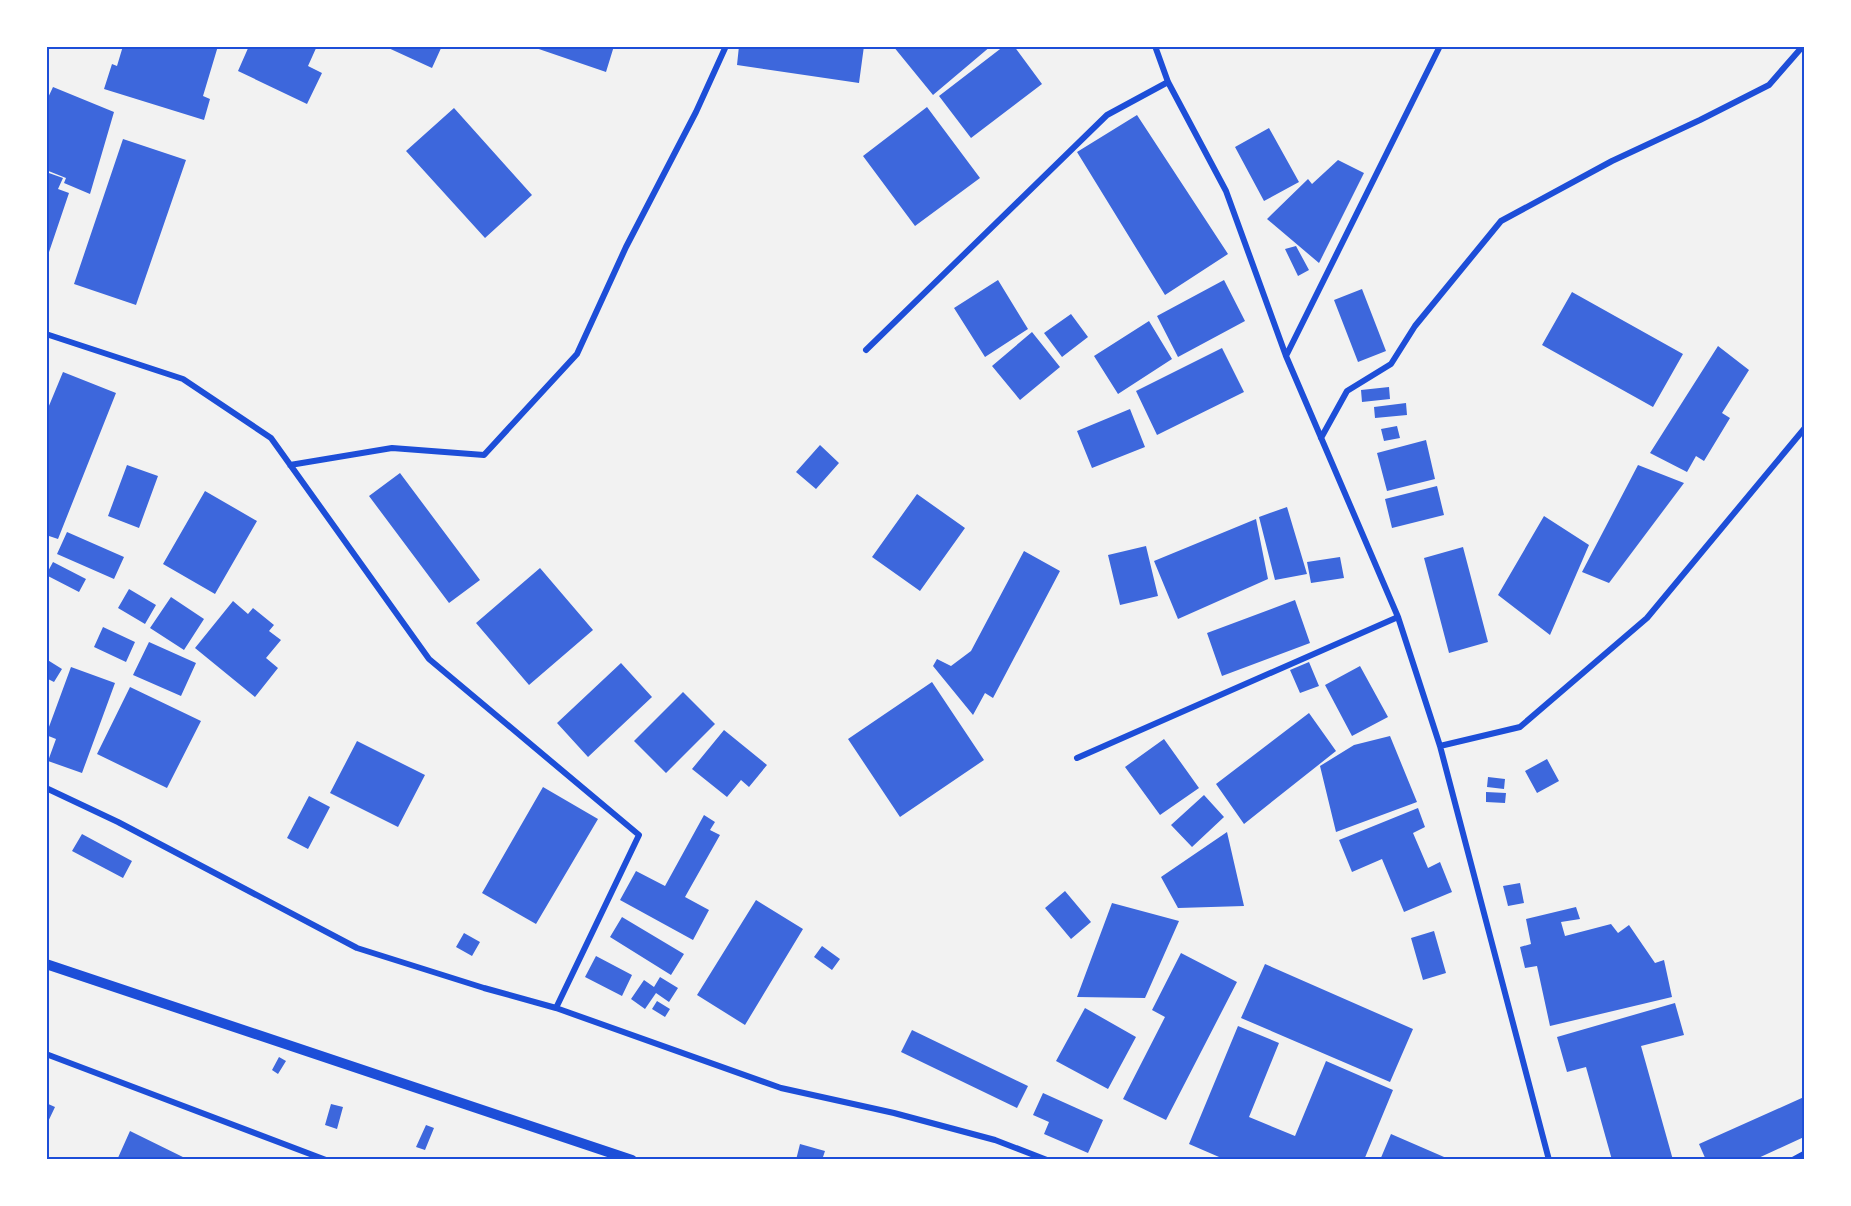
<svg xmlns="http://www.w3.org/2000/svg" width="1851" height="1206" font-family="Montserrat,sans-serif">
<style>
.building{fill:#3d67dc}
.lines{fill:none;stroke-linecap:round;stroke-linejoin:round}
.minor{stroke:#1d4ed8;stroke-width:6}
.tertiary{stroke:#1d4ed8;stroke-width:10}
.neatline{fill:none;stroke:#1d4ed8;stroke-width:2}
</style>
<rect width="100%" height="100%" fill="#f2f2f2"/>
<path class="building" d="M 123,46 L 218,46 L 203,96 L 210,99 L 204,120 L 104,89 L 112,64 L 117,66 Z
M 249,46 L 317,46 L 308,66 L 322,73 L 307,104 L 238,71 Z
M 384,46 L 442,46 L 432,68 Z
M 530,46 L 614,46 L 606,72 Z
M 739,46 L 864,46 L 859,83 L 737,65 Z
M 893,46 L 991,46 L 933,95 Z
M 1004,46 L 1014,46 L 1042,84 L 971,138 L 939,96 Z
M 53,87 L 114,112 L 90,194 L 64,183 L 66,178 L 46,170 L 46,102 Z
M 927,107 L 980,178 L 915,226 L 863,156 Z
M 454,108 L 532,195 L 485,238 L 406,151 Z
M 1137,115 L 1228,254 L 1165,295 L 1077,152 Z
M 1269,128 L 1299,182 L 1264,201 L 1235,147 Z
M 123,139 L 186,160 L 136,305 L 74,284 Z
M 1338,160 L 1364,173 L 1319,263 L 1267,219 L 1308,179 L 1312,184 Z
M 46,172 L 63,178 L 58,189 L 69,193 L 47,258 Z
M 1296,246 L 1309,270 L 1298,276 L 1285,249 Z
M 998,280 L 1028,329 L 985,357 L 954,308 Z
M 1224,280 L 1245,321 L 1178,357 L 1157,316 Z
M 1362,289 L 1386,351 L 1358,362 L 1334,300 Z
M 1572,292 L 1683,354 L 1653,407 L 1542,345 Z
M 1071,314 L 1088,337 L 1062,357 L 1044,333 Z
M 1149,321 L 1172,359 L 1118,394 L 1094,356 Z
M 1032,332 L 1060,367 L 1020,400 L 992,366 Z
M 1718,346 L 1749,370 L 1722,413 L 1730,418 L 1704,461 L 1696,456 L 1687,472 L 1650,453 Z
M 1222,348 L 1244,392 L 1157,435 L 1136,391 Z
M 63,372 L 116,393 L 58,539 L 46,535 L 46,413 Z
M 1389,387 L 1390,399 L 1362,402 L 1361,390 Z
M 1406,403 L 1407,415 L 1375,418 L 1374,407 Z
M 1130,409 L 1145,447 L 1092,468 L 1077,431 Z
M 1397,426 L 1400,438 L 1384,441 L 1381,429 Z
M 1426,440 L 1435,479 L 1387,491 L 1377,453 Z
M 820,445 L 839,463 L 816,489 L 796,472 Z
M 127,465 L 158,476 L 139,528 L 108,516 Z
M 1638,465 L 1684,483 L 1609,583 L 1582,572 Z
M 400,473 L 480,580 L 449,603 L 369,496 Z
M 1437,486 L 1444,515 L 1392,528 L 1385,499 Z
M 205,491 L 257,521 L 215,594 L 163,564 Z
M 917,494 L 965,528 L 920,591 L 872,557 Z
M 1287,507 L 1307,574 L 1275,580 L 1259,517 Z
M 1544,516 L 1589,545 L 1550,635 L 1498,595 Z
M 1256,519 L 1268,579 L 1178,619 L 1154,561 Z
M 67,532 L 124,557 L 114,579 L 57,554 Z
M 1146,546 L 1158,596 L 1120,605 L 1108,555 Z
M 1463,547 L 1488,642 L 1449,653 L 1424,558 Z
M 1024,551 L 1060,571 L 993,698 L 985,693 L 973,715 L 933,666 L 937,659 L 951,666 L 971,651 Z
M 1340,557 L 1344,578 L 1311,583 L 1307,562 Z
M 53,562 L 86,579 L 79,592 L 46,575 Z
M 540,568 L 593,630 L 529,685 L 476,623 Z
M 129,589 L 156,605 L 145,624 L 118,608 Z
M 171,597 L 204,619 L 184,650 L 150,628 Z
M 1295,600 L 1310,643 L 1222,676 L 1207,633 Z
M 233,601 L 248,614 L 253,608 L 274,625 L 269,631 L 281,640 L 266,658 L 278,668 L 255,697 L 195,648 Z
M 103,627 L 135,642 L 126,662 L 94,647 Z
M 149,642 L 196,663 L 181,696 L 133,675 Z
M 46,659 L 62,669 L 54,682 L 46,678 Z
M 1309,662 L 1319,686 L 1300,693 L 1290,670 Z
M 621,663 L 652,697 L 588,757 L 557,723 Z
M 1360,666 L 1388,717 L 1352,736 L 1325,685 Z
M 71,667 L 115,683 L 82,773 L 48,761 L 56,739 L 46,735 Z
M 932,682 L 984,760 L 900,817 L 848,739 Z
M 130,687 L 201,721 L 167,788 L 97,754 Z
M 683,692 L 715,724 L 666,773 L 634,741 Z
M 1309,713 L 1336,751 L 1244,824 L 1216,784 Z
M 724,730 L 767,765 L 749,787 L 741,780 L 727,797 L 692,769 Z
M 1390,736 L 1417,802 L 1336,832 L 1320,766 L 1354,745 Z
M 1164,739 L 1199,788 L 1160,815 L 1125,767 Z
M 357,741 L 425,775 L 398,827 L 330,793 Z
M 1547,759 L 1559,781 L 1537,793 L 1525,771 Z
M 1488,777 L 1505,779 L 1504,789 L 1487,787 Z
M 543,787 L 598,819 L 536,924 L 482,893 Z
M 1486,792 L 1506,793 L 1505,803 L 1486,802 Z
M 1204,795 L 1224,817 L 1192,847 L 1171,825 Z
M 309,796 L 330,807 L 308,849 L 287,838 Z
M 1418,808 L 1425,827 L 1413,833 L 1428,868 L 1440,862 L 1452,892 L 1404,912 L 1382,859 L 1352,872 L 1339,840 Z
M 704,815 L 715,822 L 710,830 L 720,835 L 685,897 L 709,910 L 693,940 L 620,900 L 636,871 L 665,886 Z
M 1227,832 L 1244,906 L 1178,908 L 1161,877 Z
M 82,834 L 132,861 L 123,878 L 72,851 Z
M 1520,883 L 1524,903 L 1508,906 L 1503,886 Z
M 1065,891 L 1091,922 L 1071,939 L 1045,908 Z
M 756,900 L 803,929 L 745,1025 L 697,995 Z
M 1112,903 L 1179,921 L 1145,998 L 1077,997 Z
M 1576,907 L 1580,919 L 1561,922 L 1565,936 L 1611,924 L 1618,933 L 1629,925 L 1655,963 L 1664,960 L 1672,997 L 1550,1026 L 1537,966 L 1525,968 L 1520,947 L 1531,944 L 1526,919 Z
M 622,917 L 684,954 L 671,975 L 610,937 Z
M 1434,931 L 1446,973 L 1423,980 L 1411,938 Z
M 464,933 L 480,942 L 472,956 L 456,947 Z
M 822,946 L 840,959 L 832,970 L 814,957 Z
M 1181,953 L 1237,982 L 1166,1120 L 1123,1099 L 1165,1017 L 1152,1010 Z
M 596,956 L 632,975 L 622,996 L 585,977 Z
M 1265,964 L 1413,1029 L 1390,1082 L 1241,1018 Z
M 660,977 L 678,988 L 669,1002 L 656,993 L 645,1009 L 631,999 L 644,980 L 654,987 Z
M 657,1001 L 670,1009 L 665,1017 L 652,1009 Z
M 1675,1003 L 1684,1035 L 1641,1046 L 1673,1160 L 1612,1160 L 1586,1067 L 1567,1072 L 1557,1037 Z
M 1085,1008 L 1136,1037 L 1108,1089 L 1056,1061 Z
M 1238,1026 L 1279,1043 L 1249,1117 L 1295,1136 L 1326,1061 L 1393,1090 L 1364,1160 L 1226,1160 L 1189,1144 Z
M 912,1030 L 1028,1086 L 1017,1108 L 901,1052 Z
M 279,1057 L 286,1061 L 278,1074 L 272,1070 Z
M 1043,1093 L 1103,1120 L 1088,1153 L 1044,1134 L 1049,1122 L 1033,1115 Z
M 1804,1097 L 1804,1137 L 1754,1160 L 1706,1160 L 1699,1144 Z
M 46,1103 L 55,1107 L 46,1126 Z
M 331,1104 L 343,1107 L 337,1129 L 325,1125 Z
M 426,1125 L 434,1128 L 425,1150 L 416,1147 Z
M 130,1131 L 189,1160 L 117,1160 Z
M 1391,1134 L 1451,1160 L 1380,1160 Z
M 800,1144 L 825,1151 L 822,1160 L 796,1160 Z"/>
<g class="lines">
<path class="minor" d="M 1155,46 L 1168,82 L 1226,191 L 1286,356 L 1398,617 L 1440,746 L 1549,1160
M 46,334 L 183,379 L 271,438 L 429,659 L 639,835 L 556,1008
M 866,350 L 1107,115 L 1168,82
M 1286,356 L 1440,46
M 1321,438 L 1347,391 L 1391,364 L 1415,326 L 1501,221 L 1612,161 L 1700,120 L 1769,85 L 1803,46
M 290,465 L 392,448 L 484,455 L 577,354 L 626,247 L 696,112 L 726,46
M 1440,746 L 1520,727 L 1647,618 L 1804,429
M 1077,758 L 1398,617
M 46,788 L 118,822 L 357,948 L 484,988 L 556,1008 L 781,1088 L 894,1113 L 995,1140 L 1047,1160
M 46,1054 L 326,1160
M 1793,1160 L 1804,1154"/>
<path class="tertiary" d="M 46,964 L 632,1160"/>
</g>
<rect width="1851" height="1206" fill="none" stroke="#ffffff" stroke-width="96"/>
<rect x="48" y="48" width="1755" height="1110" class="neatline"/>
</svg>
